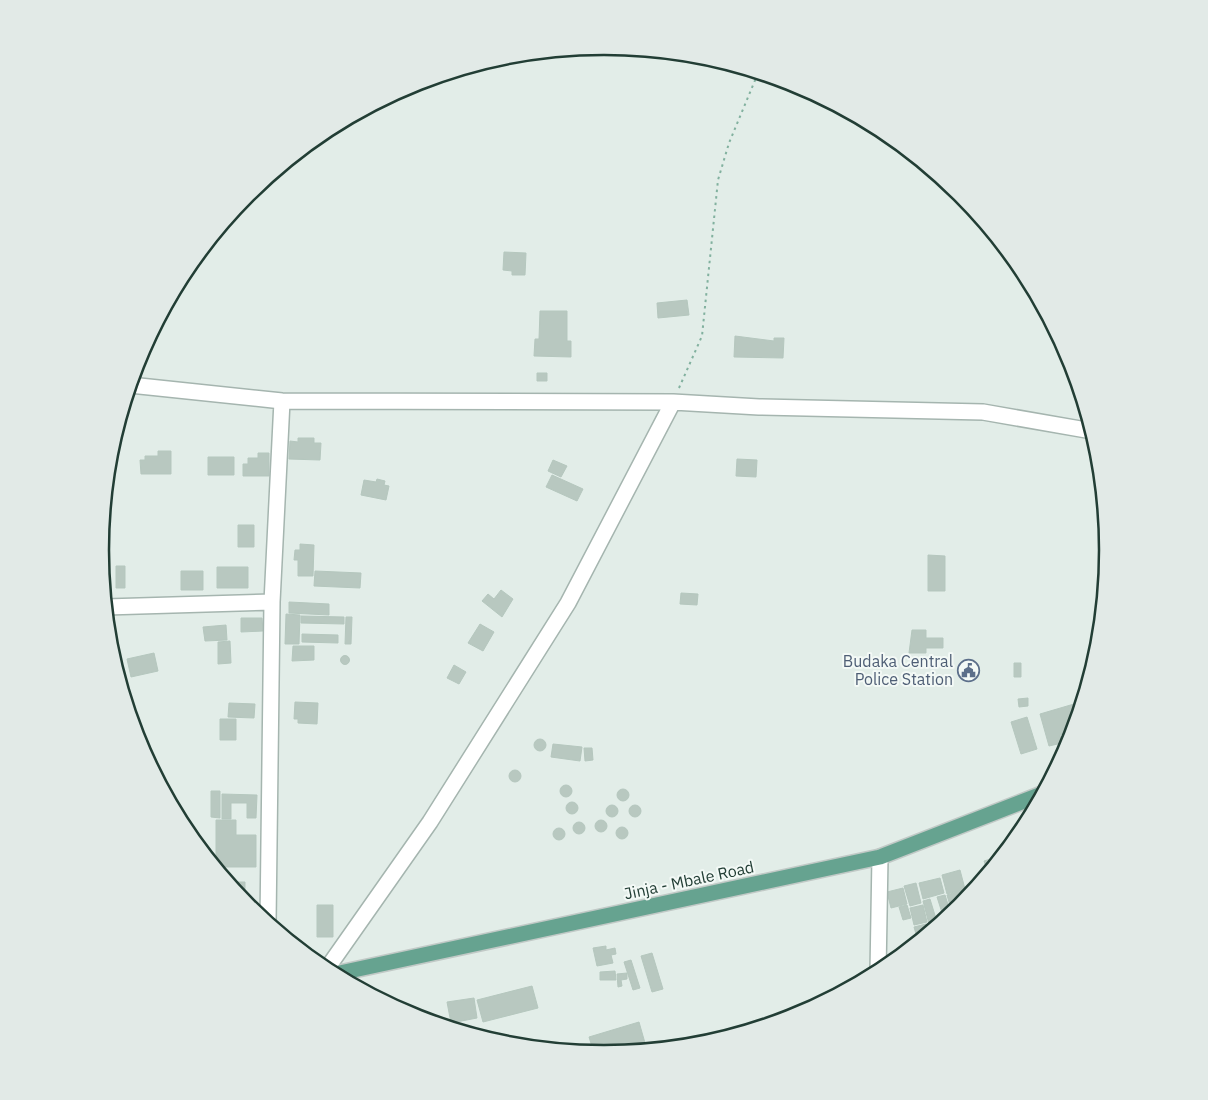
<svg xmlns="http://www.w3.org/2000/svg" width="1208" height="1100" font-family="'IBM Plex Sans',sans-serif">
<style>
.building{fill:#b8c8c0;stroke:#b5c7be}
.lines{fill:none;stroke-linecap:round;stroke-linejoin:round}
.minor-casing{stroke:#a5b5af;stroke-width:18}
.major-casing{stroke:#c1c9c6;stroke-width:18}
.path{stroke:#82b19f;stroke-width:2;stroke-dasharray:2.5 4;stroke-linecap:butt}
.minor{stroke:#fff;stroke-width:15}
.major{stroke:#66a390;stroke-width:15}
.labels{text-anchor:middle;stroke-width:4;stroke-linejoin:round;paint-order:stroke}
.service-label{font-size:16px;fill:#4e5e75;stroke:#f3f9f6;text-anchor:end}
.street-label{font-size:16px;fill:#223e35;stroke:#f3f9f6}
.rim{fill:none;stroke:#223e35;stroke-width:2.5}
</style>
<rect width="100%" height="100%" fill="#e2ede8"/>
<path class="building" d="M 504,252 L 526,253 L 525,275 L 512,275 L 512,271 L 503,270 Z
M 687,300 L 689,315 L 658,318 L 657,303 Z
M 540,311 L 567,311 L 567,341 L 571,341 L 571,357 L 534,356 L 535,339 L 539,339 Z
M 735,336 L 774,341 L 774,338 L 784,338 L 783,358 L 734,357 Z
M 537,373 L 547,373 L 547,381 L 537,381 Z
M 298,438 L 314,438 L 314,443 L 321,443 L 320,460 L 289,459 L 290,441 L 298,442 Z
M 158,451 L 171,451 L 171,474 L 141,474 L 140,460 L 145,460 L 145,456 L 158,456 Z
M 258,453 L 269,453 L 269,476 L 243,476 L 243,464 L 248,464 L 248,458 L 258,458 Z
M 208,457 L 234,457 L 234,475 L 208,475 Z
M 737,459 L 757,460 L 756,477 L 736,476 Z
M 553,460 L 567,466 L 561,477 L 548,471 Z
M 552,475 L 583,489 L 577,501 L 546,487 Z
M 377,479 L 385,481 L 384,485 L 389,486 L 386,500 L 361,495 L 364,480 L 376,482 Z
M 238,525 L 254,525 L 254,547 L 238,547 Z
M 300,544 L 314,545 L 313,576 L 298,576 L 298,560 L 294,560 L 295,550 L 300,550 Z
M 928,555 L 945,556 L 945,591 L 928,591 Z
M 116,566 L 125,566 L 125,588 L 116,588 Z
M 217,567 L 248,567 L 248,588 L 217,588 Z
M 181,571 L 203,571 L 203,590 L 181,590 Z
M 315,571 L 361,573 L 360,588 L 314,586 Z
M 501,590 L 513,599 L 502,617 L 482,601 L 488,594 L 494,599 Z
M 681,593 L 698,594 L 697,605 L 680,604 Z
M 289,602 L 329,604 L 329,615 L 289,613 Z
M 286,614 L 300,615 L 299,644 L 285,644 Z
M 301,616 L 344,617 L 344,624 L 301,623 Z
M 346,617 L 352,617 L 351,644 L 345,644 Z
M 241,618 L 262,618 L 263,631 L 241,632 Z
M 480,624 L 494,632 L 483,651 L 468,643 Z
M 226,625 L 227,640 L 205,641 L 203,627 Z
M 912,630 L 926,630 L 926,638 L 943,638 L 943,648 L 926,648 L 926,653 L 909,653 Z
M 302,634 L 338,635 L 338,643 L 302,642 Z
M 230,641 L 231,663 L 218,664 L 218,642 Z
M 293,646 L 314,646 L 314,660 L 292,661 Z
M 154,653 L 158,671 L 131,677 L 127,659 Z
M340.5 660a4.5 4.5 0 1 1 9 0a4.5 4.5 0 1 1-9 0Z
M 1014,663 L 1021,663 L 1021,677 L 1014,677 Z
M 454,665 L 466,672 L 459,684 L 447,678 Z
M 1028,698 L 1028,706 L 1019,707 L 1018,699 Z
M 295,702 L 318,703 L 317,724 L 298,723 L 298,719 L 294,719 Z
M 229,703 L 255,704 L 254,718 L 228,717 Z
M 1074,704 L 1077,716 L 1071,737 L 1069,732 L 1060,735 L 1062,743 L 1049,746 L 1040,714 Z
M 1027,717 L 1037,749 L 1021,754 L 1011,722 Z
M 220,719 L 236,719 L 236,740 L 220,740 Z
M534 745a6 6 0 1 1 12 0a6 6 0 1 1-12 0Z
M 553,744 L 582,747 L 580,761 L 551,757 Z
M 584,748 L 592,748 L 593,760 L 585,761 Z
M509 776a6 6 0 1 1 12 0a6 6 0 1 1-12 0Z
M560 791a6 6 0 1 1 12 0a6 6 0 1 1-12 0Z
M617 795a6 6 0 1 1 12 0a6 6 0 1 1-12 0Z
M 211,791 L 220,791 L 220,818 L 211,817 Z
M 222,794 L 257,795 L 256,818 L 247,818 L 247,803 L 231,803 L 231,819 L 222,819 Z
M566 808a6 6 0 1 1 12 0a6 6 0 1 1-12 0Z
M606 811a6 6 0 1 1 12 0a6 6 0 1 1-12 0Z
M629 811a6 6 0 1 1 12 0a6 6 0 1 1-12 0Z
M 216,820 L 236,820 L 236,835 L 256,835 L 256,867 L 216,867 Z
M595 826a6 6 0 1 1 12 0a6 6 0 1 1-12 0Z
M573 828a6 6 0 1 1 12 0a6 6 0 1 1-12 0Z
M616 833a6 6 0 1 1 12 0a6 6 0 1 1-12 0Z
M553 834a6 6 0 1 1 12 0a6 6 0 1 1-12 0Z
M 997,857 L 998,860 L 988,873 L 984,861 Z
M 960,870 L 965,889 L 947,894 L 942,875 Z
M 940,878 L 944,893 L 923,899 L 919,883 Z
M 228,882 L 245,882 L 245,903 Z
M 916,883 L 921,903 L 910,906 L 904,886 Z
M 903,888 L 907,904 L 891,908 L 887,892 Z
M 963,890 L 965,900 L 960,906 L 951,909 L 947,895 Z
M 945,895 L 951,914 L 944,919 L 937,897 Z
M 930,899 L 937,922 L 929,924 L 923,901 Z
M 317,905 L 333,905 L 333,937 L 317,937 Z
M 907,905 L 911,918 L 903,920 L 899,907 Z
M 923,905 L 927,922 L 914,925 L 910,908 Z
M 926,924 L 928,932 L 918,941 L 914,927 Z
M 606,946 L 606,950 L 615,948 L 616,954 L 611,955 L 613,963 L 597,966 L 593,948 Z
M 652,953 L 663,989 L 652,992 L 641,956 Z
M 631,960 L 640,988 L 633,990 L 624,962 Z
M 615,971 L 616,980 L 600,980 L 600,972 Z
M 627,973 L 627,979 L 621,980 L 622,986 L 618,987 L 617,974 Z
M 532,986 L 538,1008 L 483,1022 L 477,1000 Z
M 474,998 L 477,1018 L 451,1023 L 447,1002 Z
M 639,1022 L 645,1043 L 609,1053 L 594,1053 L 589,1037 Z"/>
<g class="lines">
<defs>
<path id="minor" d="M 130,385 L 282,401 L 673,402 L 759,407 L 983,412 L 1092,431
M 106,607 L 272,602
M 268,923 L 272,602 L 282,401
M 326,970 L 430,822 L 568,603 L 673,402
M 878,972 L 880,857"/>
<path id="major" d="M 335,974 L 880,857 L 1042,794"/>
</defs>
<use href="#minor" class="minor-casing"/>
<use href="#major" class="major-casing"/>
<path class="path" d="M 679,388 L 702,336 L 718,180 L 729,143 L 758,73"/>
<use href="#minor" class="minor"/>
<use href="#major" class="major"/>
</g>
<defs>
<symbol id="civic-ring" viewBox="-11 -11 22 22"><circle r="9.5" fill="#f3f9f6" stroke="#5c6f8a" stroke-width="1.5"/><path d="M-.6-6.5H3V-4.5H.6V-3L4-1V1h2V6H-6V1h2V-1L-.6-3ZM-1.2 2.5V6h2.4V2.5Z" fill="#5c6f8a"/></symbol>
</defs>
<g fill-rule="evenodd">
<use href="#civic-ring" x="956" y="658" width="25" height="25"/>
</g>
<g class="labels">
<g class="service-label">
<text x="953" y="667">Budaka Central<tspan x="953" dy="18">Police Station</tspan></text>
</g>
<g class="street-label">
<text transform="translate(689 880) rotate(-12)" y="6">Jinja - Mbale Road</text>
</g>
</g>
<path d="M0 0H1208V1100H0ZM109 550a495 495 0 1 1 990 0a495 495 0 1 1-990 0Z" fill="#e2eae7" fill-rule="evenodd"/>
<path class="rim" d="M109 550a495 495 0 1 1 990 0a495 495 0 1 1-990 0Z"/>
</svg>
